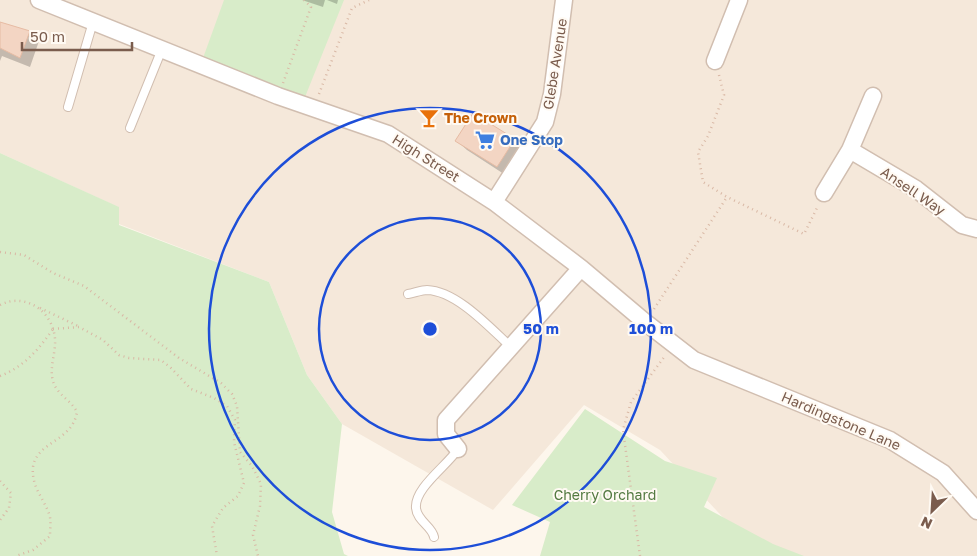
<svg xmlns="http://www.w3.org/2000/svg" width="977" height="556" font-family="'Golos Text',sans-serif">
<style>
.residential{fill:#f5e8da}
.green{fill:#d8ecc9}
.shadow{fill:#0003}
.building{fill:#f3d5c3;stroke:#e6bba3}
.lines{fill:none;stroke-linecap:round;stroke-linejoin:round}
.service-casing{stroke:#d1beb0;stroke-width:10}
.minor-casing{stroke:#d1beb0;stroke-width:19}
.path{stroke:#d9b8a5;stroke-width:2.5;stroke-dasharray:1 4;stroke-linecap:butt}
.service{stroke:#fff;stroke-width:8}
.minor{stroke:#fff;stroke-width:16}
.ring{fill:none;stroke:#1d4ed8;stroke-width:2.5}
.labels{text-anchor:middle;stroke-width:4;stroke-linejoin:round;paint-order:stroke}
.street-label{font-size:14px;fill:#7a5c4d;stroke:#fffaf3}
.food-label{font-size:14px;font-weight:bold;fill:#c56008;stroke:#fffaf3;text-anchor:start}
.shop-label{font-size:14px;font-weight:bold;fill:#366cbe;stroke:#fffaf3;text-anchor:start}
.park-label{font-size:14px;fill:#537a41;stroke:#fffaf3}
.centre{fill:#1d4ed8;stroke:#fffaf3;stroke-width:2.5}
.ring-label{font-size:15px;text-anchor:middle;font-weight:bold;fill:#1d4ed8;stroke:#fffaf3;stroke-width:4;stroke-linejoin:round;paint-order:stroke}
</style>
<rect width="100%" height="100%" fill="#fdf6ec"/>
<path class="residential" d="M 0,0 L 977,0 L 977,556 L 759,556 L 660,450 L 584,405 L 493,510 L 342,424 L 307,375 L 269,282 L 119,224 L 118,207 L 0,153 Z"/>
<path class="green" d="M 224,0 L 344,0 L 305,97 L 203,58 Z
M 0,153 L 119,207 L 119,225 L 269,282 L 307,375 L 342,424 L 332,512 L 344,554 L 348,556 L 0,556 Z
M 585,409 L 665,461 L 717,478 L 704,507 L 773,544 L 804,556 L 540,556 L 550,522 L 512,505 Z"/>
<path class="shadow" d="M 302,0 L 325,0 L 323,7 Z
M 327,0 L 338,0 L 337,4 Z
M 0,23 L 29,32 L 39,41 L 30,67 L 2,56 L 0,61 Z
M 514,140 L 524,150 L 507,176 L 467,150 L 457,141 Z"/>
<path class="building" d="M 0,22 L 30,31 L 20,58 L 0,48 Z
M 473,113 L 515,139 L 497,167 L 455,141 Z"/>
<g class="lines">
<defs>
<path id="service" d="M 68,107 L 93,22
M 130,128 L 162,49
M 408,294 C 414,293 422,290 427,290 C 457,291 490,328 511,347
M 434,537 C 432,526 417,521 416,508 C 414,488 448,465 458,449"/>
<path id="minor" d="M 39,0 L 278,96 L 388,134 L 494,202 L 581,268 L 645,322 L 694,360 L 890,440 L 943,473 L 977,511
M 715,61 L 739,0
M 850,150 L 916,189 L 962,225 L 977,229
M 824,193 L 850,150 L 873,96
M 494,202 L 545,122 L 552,94 L 564,0
M 458,449 L 446,434 L 446,420 L 581,268"/>
</defs>
<use href="#service" class="service-casing"/>
<use href="#minor" class="minor-casing"/>
<path class="path" d="M 719,75 L 724,95 L 708,136 L 698,152 L 703,182 L 727,197 L 804,234 L 818,206
M 283,83 L 311,7 L 304,0
M 319,94 L 352,8 L 369,0
M 0,252 L 24,255 L 53,273 L 84,286 L 179,358 L 221,383 L 232,394 L 237,406 L 240,452 L 252,466 L 261,484 L 260,506 L 253,535 L 258,556
M 0,305 C 25,292 53,311 55,339 C 56,353 49,367 53,381 C 57,395 71,400 77,412 C 72,442 37,441 33,467 C 31,488 45,499 50,517 C 51,523 50,530 50,536 L 33,550 L 16,556
M 40,308 L 78,326
M 654,309 L 727,197
M 53,329 L 79,327 L 103,340 L 119,355 L 129,358 L 161,360 L 171,368 L 191,389 L 214,398 L 227,406 L 235,420 L 234,442 L 244,483 L 238,496 L 223,508 L 212,526 L 217,556
M 0,376 C 24,367 39,349 53,329
M 0,481 L 11,493 L 9,508 L 0,520
M 640,556 L 623,430 L 631,402 L 665,356"/>
<use href="#service" class="service"/>
<use href="#minor" class="minor"/>
</g>
<g class="ring">
<circle cx="430" cy="329" r="111"/>
<circle cx="430" cy="329" r="221"/>
</g>
<defs>
<symbol id="bar-bare" viewBox="-9 -9 18 18"><path d="M-6-5H6L.8 .8V4.5H3.5V6h-7V4.5H-.8V.8Z" fill="#e8710a" stroke="#fffaf3" stroke-width="2.5" paint-order="stroke"/></symbol>
<symbol id="supermarket-bare" viewBox="-9 -9 18 18"><path d="M-6-5.5h2.5l.6 2H6L4.5 2H-2.5L-4.4-4H-6ZM-1.5 3.2a1.3 1.3 0 1 0 .1 0ZM3 3.2a1.3 1.3 0 1 0 .1 0Z" fill="#3f7fe0" stroke="#fffaf3" stroke-width="2.5" paint-order="stroke"/></symbol>
</defs>
<g fill-rule="evenodd">
<use href="#bar-bare" x="415" y="104" width="28" height="28"/>
<use href="#supermarket-bare" x="471" y="126" width="28" height="28"/>
</g>
<g class="labels">
<g class="street-label">
<text transform="translate(555 64) rotate(-81)" y="5">Glebe Avenue</text>
<text transform="translate(426 158) rotate(32)" y="5">High Street</text>
<text transform="translate(913 191) rotate(34)" y="5">Ansell Way</text>
<text transform="translate(841 421) rotate(23)" y="5">Hardingstone Lane</text>
</g>
<g class="food-label">
<text x="444" y="123">The Crown</text>
</g>
<g class="shop-label">
<text x="500" y="145">One Stop</text>
</g>
<g class="park-label">
<text x="605" y="500">Cherry Orchard</text>
</g>
</g>
<circle cx="430" cy="329" r="8" class="centre"/>
<g class="ring-label">
<text x="541" y="334">50 m</text>
<text x="651" y="334">100 m</text>
</g>
<g transform="translate(932 511) rotate(205)" stroke="#fffaf3" stroke-width="4" paint-order="stroke">
<path d="M0-4L9 19L0 12L-9 19Z" fill="#7a5c4d"/>
<text y="-8" font-size="14" font-weight="bold" text-anchor="middle" fill="#7a5c4d">N</text>
</g>
<path d="M22 42v8h110v-8" fill="none" stroke="#7a5c4d" stroke-width="2.5"/>
<text x="30" y="42" font-size="15" fill="#7a5c4d" stroke="#fffaf3" stroke-width="4" paint-order="stroke">50 m</text>
</svg>
